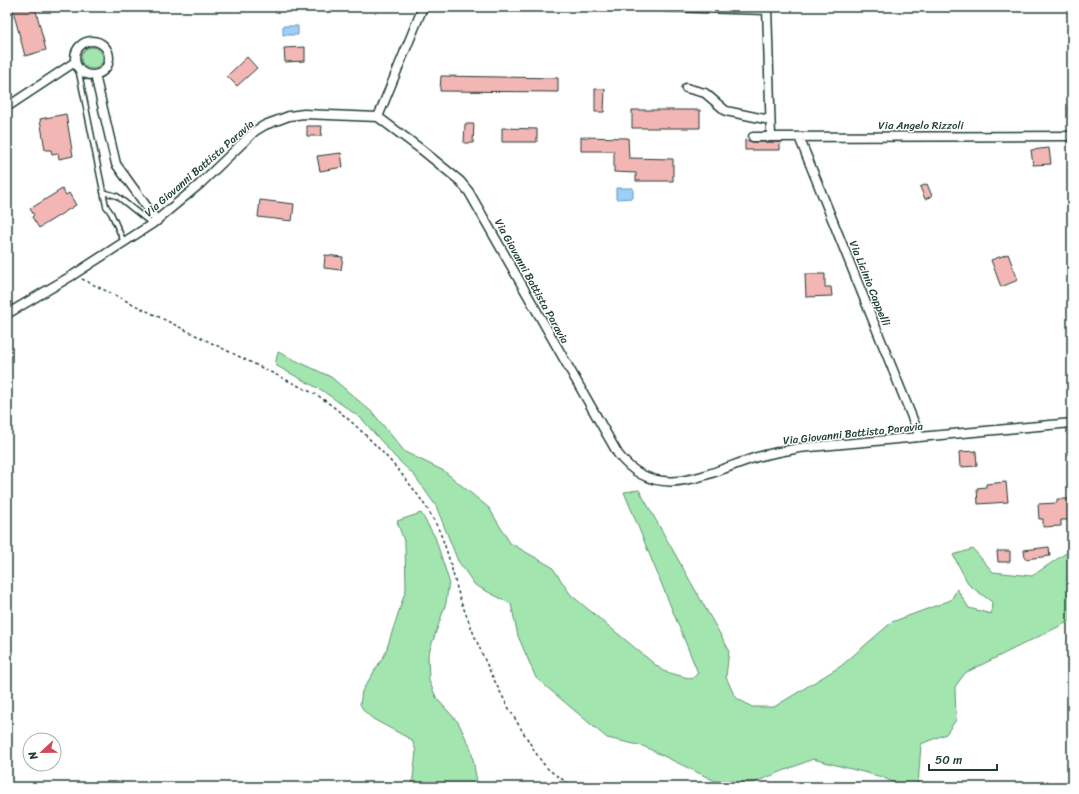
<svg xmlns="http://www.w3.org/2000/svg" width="1079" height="794" font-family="Sriracha,sans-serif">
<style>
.green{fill:#a2e5af;stroke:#609172}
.water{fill:#9cd0fa;stroke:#6a95ab}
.building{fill:#f2b6b5;stroke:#1f3d34}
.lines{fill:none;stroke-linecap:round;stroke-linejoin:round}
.lane-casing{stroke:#1f3d34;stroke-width:7}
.street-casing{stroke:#1f3d34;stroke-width:11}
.path{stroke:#1f3d34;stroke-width:1.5;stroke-dasharray:3 3;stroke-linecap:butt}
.lane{stroke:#fff;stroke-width:4}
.street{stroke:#fff;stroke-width:8}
.labels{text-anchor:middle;stroke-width:3;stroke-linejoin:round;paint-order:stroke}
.street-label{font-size:11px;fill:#1f3d34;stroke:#fff}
</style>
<rect width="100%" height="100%" fill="#fff"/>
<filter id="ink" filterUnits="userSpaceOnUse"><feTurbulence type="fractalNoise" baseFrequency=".025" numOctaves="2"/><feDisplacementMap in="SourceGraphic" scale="8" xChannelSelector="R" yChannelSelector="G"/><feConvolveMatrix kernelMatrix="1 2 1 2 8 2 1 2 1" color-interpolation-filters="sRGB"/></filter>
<g filter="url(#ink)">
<path class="green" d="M81 58a11 11 0 1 1 22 0a11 11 0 1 1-22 0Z
M 278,352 L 331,377 L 373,413 L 405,452 L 444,471 L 489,508 L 510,543 L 552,567 L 571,595 L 663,671 L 692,679 L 698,673 L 624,492 L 639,490 L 729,650 L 726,677 L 735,697 L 752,707 L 774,707 L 841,666 L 892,622 L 951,600 L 957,589 L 969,608 L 991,614 L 992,602 L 969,585 L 953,555 L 973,549 L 993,572 L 1032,576 L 1072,549 L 1072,620 L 965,673 L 955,687 L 956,720 L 946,734 L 921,744 L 918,786 L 903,787 L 882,777 L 813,759 L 753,783 L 715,781 L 643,746 L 607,738 L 536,678 L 518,636 L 511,604 L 475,585 L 458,561 L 436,506 L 414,475 L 395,457 L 362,419 L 323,391 L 275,365 Z
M 421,513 L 435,537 L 449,581 L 446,603 L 428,655 L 429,681 L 437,699 L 458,722 L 471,749 L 478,787 L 412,787 L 416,751 L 412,740 L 373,719 L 364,711 L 360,704 L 362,691 L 385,654 L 406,589 L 405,544 L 397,521 Z"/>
<path class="water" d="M 283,26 L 298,26 L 298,35 L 283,35 Z
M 616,188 L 633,188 L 633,198 L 616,199 Z"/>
<path class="building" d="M 12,7 L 35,7 L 46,50 L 25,56 Z
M 305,47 L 305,61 L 285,62 L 284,48 Z
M 247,57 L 257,68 L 237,86 L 227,76 Z
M 441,76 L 558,78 L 558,92 L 440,91 Z
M 595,89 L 605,89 L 604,112 L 595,112 Z
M 632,110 L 700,110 L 700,128 L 632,128 Z
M 66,114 L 73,156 L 59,159 L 58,153 L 52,154 L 51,150 L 45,150 L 40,119 Z
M 465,124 L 474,124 L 473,143 L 464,143 Z
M 307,126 L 322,126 L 321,136 L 307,136 Z
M 502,128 L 537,129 L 537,142 L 502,142 Z
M 581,137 L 628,138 L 629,158 L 673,159 L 673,181 L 636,181 L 636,173 L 614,172 L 614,151 L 581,151 Z
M 745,140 L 753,142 L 780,142 L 780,150 L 745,150 Z
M 1049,148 L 1051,164 L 1033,165 L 1031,150 Z
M 341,153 L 343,167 L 320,171 L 317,156 Z
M 927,184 L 932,196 L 925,199 L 920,187 Z
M 62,189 L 66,195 L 69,193 L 76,205 L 39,228 L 32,217 L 34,215 L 30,209 Z
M 260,200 L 294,204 L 292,221 L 258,217 Z
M 1008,254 L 1018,280 L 1001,287 L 991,260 Z
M 325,255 L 343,257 L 341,270 L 324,268 Z
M 805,274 L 825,274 L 825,287 L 831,287 L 832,296 L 806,297 Z
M 976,451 L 977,466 L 960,467 L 959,452 Z
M 1006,482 L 1008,502 L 978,504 L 977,488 L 986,487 L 986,484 Z
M 1057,499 L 1069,499 L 1070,520 L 1061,520 L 1061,526 L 1043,527 L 1043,519 L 1039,519 L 1038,504 L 1057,503 Z
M 1049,547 L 1050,556 L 1025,559 L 1024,550 Z
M 997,551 L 1010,551 L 1010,562 L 998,562 Z"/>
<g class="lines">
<defs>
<path id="lane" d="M 78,68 L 106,206 L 111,213 L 124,242
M 103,192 L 117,196 L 152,224"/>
<path id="street" d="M 665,7 L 767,10
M 767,7 L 771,137
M75 58a17 17 0 1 1 34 0a17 17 0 1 1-34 0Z
M 95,75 L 116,164 L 157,221
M 686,88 L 705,93 L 726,111 L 770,120
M 7,107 L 75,62
M 378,117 L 423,7
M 753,137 L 1072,136
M 799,137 L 920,437
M 7,314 L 73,275 L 152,224 L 200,184 L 255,131 L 265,125 L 289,116 L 304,114 L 378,117 L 422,150 L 460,181 L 469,192 L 618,454 C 657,505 709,472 757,457 C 771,453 785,451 799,448 L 1072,423"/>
</defs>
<use href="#lane" class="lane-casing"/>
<use href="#street" class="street-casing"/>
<path class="path" d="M 82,279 L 317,395 C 358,422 415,482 437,526 C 449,551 453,578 462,604 C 479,649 499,695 525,735 C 532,746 538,758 547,768 C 555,775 565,781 574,787"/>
<use href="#lane" class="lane"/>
<use href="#street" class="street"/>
</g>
</g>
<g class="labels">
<g class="street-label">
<text x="921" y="129">Via Angelo Rizzoli</text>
<text transform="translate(199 168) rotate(-41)" y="4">Via Giovanni Battista Paravia</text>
<text transform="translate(532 281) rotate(61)" y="4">Via Giovanni Battista Paravia</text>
<text transform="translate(870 283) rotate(68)" y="4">Via Licinio Cappelli</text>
<text transform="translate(853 433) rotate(-6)" y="4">Via Giovanni Battista Paravia</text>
</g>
</g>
<rect width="1079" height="794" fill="none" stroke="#fff" stroke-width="24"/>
<rect x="12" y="12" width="1055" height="770" fill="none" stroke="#1f3d34" stroke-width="1.5" filter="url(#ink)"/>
<g transform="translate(42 752) rotate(248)"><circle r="19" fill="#ffffff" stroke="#a5b1ae"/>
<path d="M0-3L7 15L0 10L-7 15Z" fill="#d1495b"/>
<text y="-6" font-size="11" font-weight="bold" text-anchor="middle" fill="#1f3d34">N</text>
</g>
<path d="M929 764v6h68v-6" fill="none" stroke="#1f3d34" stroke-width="2"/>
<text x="935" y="764" font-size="12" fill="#1f3d34" stroke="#ffffff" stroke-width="3" paint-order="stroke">50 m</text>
</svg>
